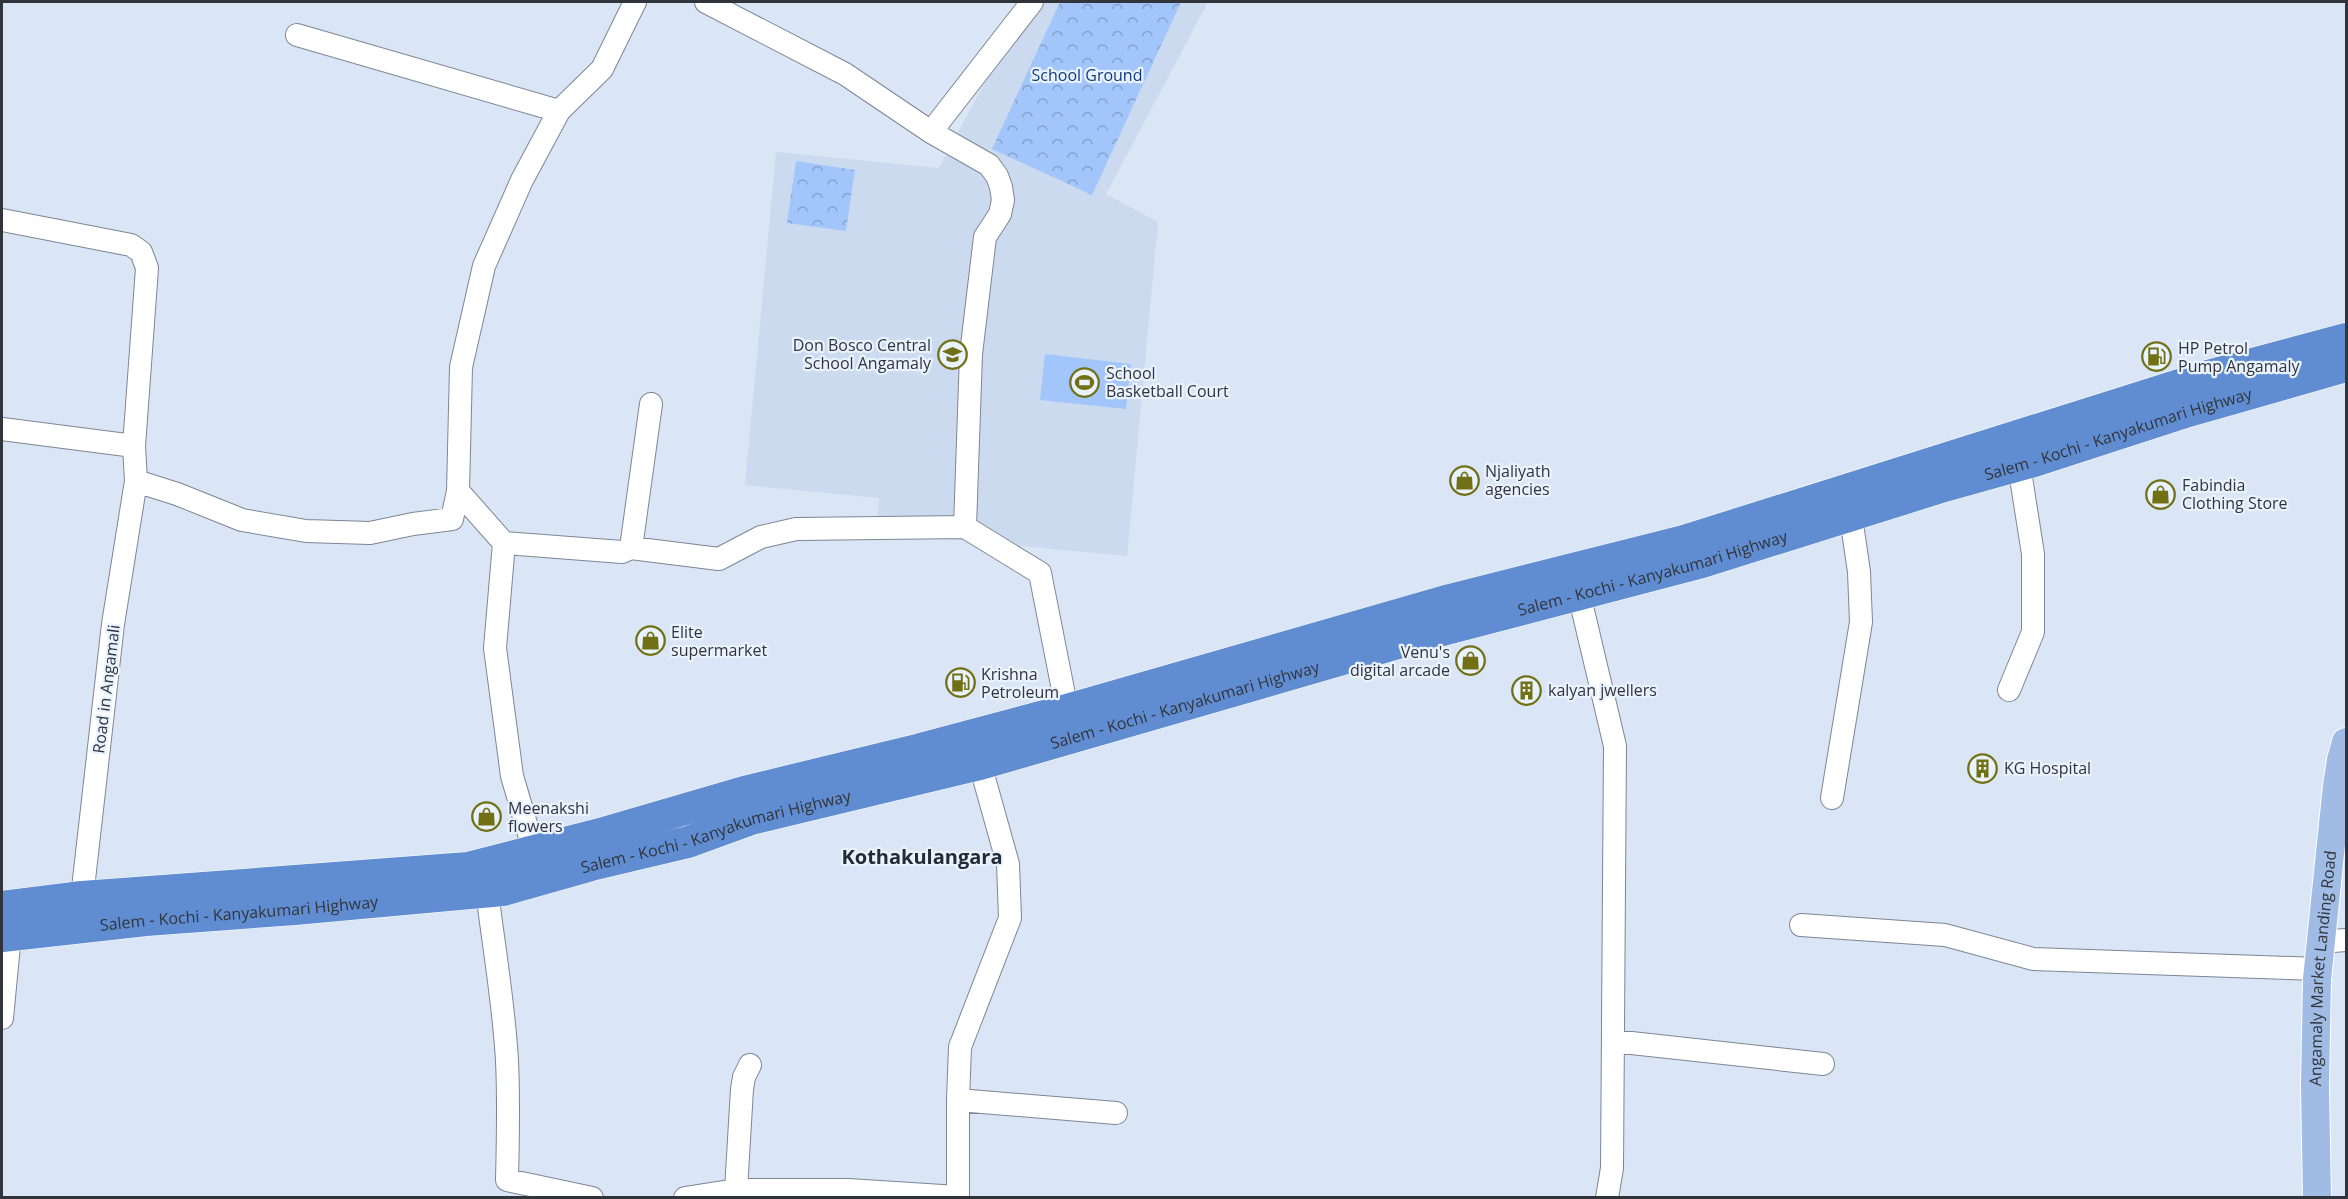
<svg xmlns="http://www.w3.org/2000/svg" width="2348" height="1199" font-family="'Open Sans',sans-serif">
<style>
.built{fill:#ccdaf0}
.park{fill:url(#park-crowns)}
.pitch{fill:#a2c5fb}
.lines{fill:none;stroke-linecap:round;stroke-linejoin:round}
.minor-casing{stroke:#7d8695;stroke-width:24}
.major-casing{stroke:#fff;stroke-width:30}
.highway-casing{stroke:#fff;stroke-width:33}
.minor{stroke:#fff;stroke-width:22}
.major{stroke:#a0bbe4;stroke-width:28}
.highway{stroke:#608dd2;stroke-width:32}
.labels{text-anchor:middle;stroke-width:4.5;stroke-linejoin:round;paint-order:stroke}
.park-label{font-size:16px;fill:#113b7a;stroke:#e9f2ff}
.poi-label{font-size:16px;fill:#31353b;stroke:#e9f2ff;text-anchor:start}
.street-label{font-size:16px;fill:#31353b;stroke:#e9f2ff}
.quarter-label{font-size:20px;font-weight:bold;fill:#232b37;stroke:#e9f2ff}
</style>
<defs>
<pattern id="park-crowns" width="20" height="18" patternUnits="userSpaceOnUse" patternTransform="scale(1.5)"><rect width="20" height="18" fill="#a2c5fb"/><path d="M2 6a3 3 0 1 1 6 0M12 15a3 3 0 1 1 6 0" fill="none" stroke="#85a1cc"/></pattern>
</defs>
<rect width="100%" height="100%" fill="#dae5f5"/>
<path class="built" d="M 1028,2 L 1208,2 L 1106,194 L 1158,222 L 1127,556 L 876,532 L 879,498 L 745,485 L 776,152 L 939,168 Z"/>
<path class="park" d="M 1060,2 L 1181,2 L 1092,195 L 992,149 Z
M 796,161 L 855,170 L 846,231 L 787,223 Z"/>
<path class="pitch" d="M 1045,354 L 1131,364 L 1126,409 L 1040,400 Z"/>
<g class="lines">
<defs>
<path id="minor" d="M 706,2 L 845,74 L 931,132 L 989,165 L 997,176 L 1001,187 L 1003,200 L 1000,214 L 985,237 L 971,354 L 965,527 L 1040,573 L 1067,710
M 297,35 L 559,111
M 931,132 L 1032,2
M 2,220 L 131,245 L 141,252 L 147,268 L 134,446 L 136,481 L 113,624 L 82,897
M 2,429 L 134,446
M 136,481 L 177,494 L 242,520 L 306,531 L 370,533 L 413,524 L 452,519 L 458,491
M 504,543 L 622,552 L 631,548 L 719,559 L 761,537 L 796,529 L 965,527
M 631,548 L 651,404
M 1579,594 L 1615,746 L 1612,1168 L 1607,1198
M 2009,690 L 2033,632 L 2033,554 L 2019,465
M 1832,798 L 1861,622 L 1859,572 L 1851,517
M 534,851 L 512,776 L 495,648 L 504,543 L 458,491 L 461,367 L 484,266 L 522,180 L 559,111 L 602,69 L 635,2
M 487,892 C 494,948 504,1005 507,1061 C 509,1101 508,1141 507,1180 L 592,1198
M 1801,925 L 1945,935 L 2033,959 L 2318,969
M 2320,942 L 2346,940
M 2,1018 L 10,935
M 1613,1041 L 1823,1064
M 958,1100 L 1116,1113
M 736,1190 L 742,1089 L 744,1077 L 750,1065
M 685,1198 L 736,1190 L 848,1190 L 958,1197
M 958,1198 L 958,1100 L 960,1047 L 1010,918 L 1008,864 L 980,764"/>
<g id="major">
<path id="s1" d="M 2317,1198 L 2315,1086 L 2317,979 L 2337,786 L 2341,760 L 2346,742"/>
</g>
<g id="highway">
<path d="M 2,907 L 82,897 L 468,868 L 600,834 L 744,792 L 917,750 L 1067,710 L 1450,600 L 1684,541 L 2208,376 L 2346,339"/>
<path id="s2" d="M 2,936 L 146,920 L 295,909 L 503,890 L 591,865 L 688,842 L 751,819 L 980,764 L 1450,628 L 1702,562 L 1944,486 L 2034,461 L 2188,411 L 2346,366"/>
</g>
</defs>
<use href="#minor" class="minor-casing"/>
<use href="#major" class="major-casing"/>
<use href="#highway" class="highway-casing"/>
<use href="#minor" class="minor"/>
<use href="#major" class="major"/>
<use href="#highway" class="highway"/>
</g>
<defs>
<symbol id="school-ring" viewBox="-11 -11 22 22"><circle r="9.5" fill="#e9f2ff" stroke="#717014" stroke-width="1.5"/><path d="M0-5L7-2L0 1L-7-2ZM-4 1L0 2.5L4 1V4Q0 6-4 4Z" fill="#717014"/></symbol>
<symbol id="fuel-ring" viewBox="-11 -11 22 22"><circle r="9.5" fill="#e9f2ff" stroke="#717014" stroke-width="1.5"/><path d="M-5.5-6h7V0h2V4h1.3V-2.5L3-4.5l.8-.8L6-3V5H2.5V1h-1V6h-7ZM-4.2-4.7v3.2H.2V-4.7Z" fill="#717014"/></symbol>
<symbol id="stadium-ring" viewBox="-11 -11 22 22"><circle r="9.5" fill="#e9f2ff" stroke="#717014" stroke-width="1.5"/><path d="M0-5a6.5 5 0 1 0 0 10a6.5 5 0 1 0 0-10ZM-3.5-1.8h7v3.6h-7Z" fill="#717014"/></symbol>
<symbol id="shop-ring" viewBox="-11 -11 22 22"><circle r="9.5" fill="#e9f2ff" stroke="#717014" stroke-width="1.5"/><path d="M-5-2.5h2.3a2.7 3.5 0 0 1 5.4 0H5L5.5 6h-11ZM-1.5-2.5h3a1.5 2.3 0 0 0-3 0Z" fill="#717014"/></symbol>
<symbol id="building-ring" viewBox="-11 -11 22 22"><circle r="9.5" fill="#e9f2ff" stroke="#717014" stroke-width="1.5"/><path d="M-4-6H4V6H1V3H-1V6H-4ZM-2.5-4.3h1.7v1.8h-1.7ZM.8-4.3h1.7v1.8H.8ZM-2.5-1h1.7V.8h-1.7ZM.8-1h1.7V.8H.8Z" fill="#717014"/></symbol>
</defs>
<g fill-rule="evenodd">
<use href="#school-ring" x="936" y="338" width="33" height="33"/>
<use href="#fuel-ring" x="2140" y="340" width="33" height="33"/>
<use href="#stadium-ring" x="1068" y="366" width="33" height="33"/>
<use href="#shop-ring" x="1448" y="464" width="33" height="33"/>
<use href="#shop-ring" x="2144" y="478" width="33" height="33"/>
<use href="#shop-ring" x="634" y="624" width="33" height="33"/>
<use href="#shop-ring" x="1454" y="644" width="33" height="33"/>
<use href="#fuel-ring" x="944" y="666" width="33" height="33"/>
<use href="#building-ring" x="1510" y="674" width="33" height="33"/>
<use href="#building-ring" x="1966" y="752" width="33" height="33"/>
<use href="#shop-ring" x="470" y="800" width="33" height="33"/>
</g>
<g class="labels">
<g class="park-label">
<text x="1087" y="81">School Ground</text>
</g>
<g class="poi-label">
<text x="931" y="351" text-anchor="end">Don Bosco Central<tspan x="931" dy="18">School Angamaly</tspan></text>
<text x="2178" y="354">HP Petrol<tspan x="2178" dy="18">Pump Angamaly</tspan></text>
<text x="1106" y="379">School<tspan x="1106" dy="18">Basketball Court</tspan></text>
<text x="1485" y="477">Njaliyath<tspan x="1485" dy="18">agencies</tspan></text>
<text x="2182" y="491">Fabindia<tspan x="2182" dy="18">Clothing Store</tspan></text>
<text x="671" y="638">Elite<tspan x="671" dy="18">supermarket</tspan></text>
<text x="1450" y="658" text-anchor="end">Venu's<tspan x="1450" dy="18">digital arcade</tspan></text>
<text x="981" y="680">Krishna<tspan x="981" dy="18">Petroleum</tspan></text>
<text x="1548" y="696">kalyan jwellers</text>
<text x="2004" y="774">KG Hospital</text>
<text x="508" y="814">Meenakshi<tspan x="508" dy="18">flowers</tspan></text>
</g>
<g class="street-label">
<text dy="6" stroke="none"><textPath href="#s2" startOffset="2182">Salem - Kochi - Kanyakumari Highway</textPath></text>
<text dy="6" stroke="none"><textPath href="#s2" startOffset="1696">Salem - Kochi - Kanyakumari Highway</textPath></text>
<text transform="translate(106 689) rotate(-83)" y="6">Road in Angamali</text>
<text dy="6" stroke="none"><textPath href="#s2" startOffset="1210">Salem - Kochi - Kanyakumari Highway</textPath></text>
<text dy="6" stroke="none"><textPath href="#s2" startOffset="724">Salem - Kochi - Kanyakumari Highway</textPath></text>
<text dy="6" stroke="none"><textPath href="#s2" startOffset="238">Salem - Kochi - Kanyakumari Highway</textPath></text>
<text dy="6" stroke="none"><textPath href="#s1" startOffset="230">Angamaly Market Landing Road</textPath></text>
</g>
<g class="quarter-label">
<text x="922" y="864">Kothakulangara</text>
</g>
</g>
<rect width="2348" height="1199" fill="none" stroke="#31353b" stroke-width="6"/>
</svg>
